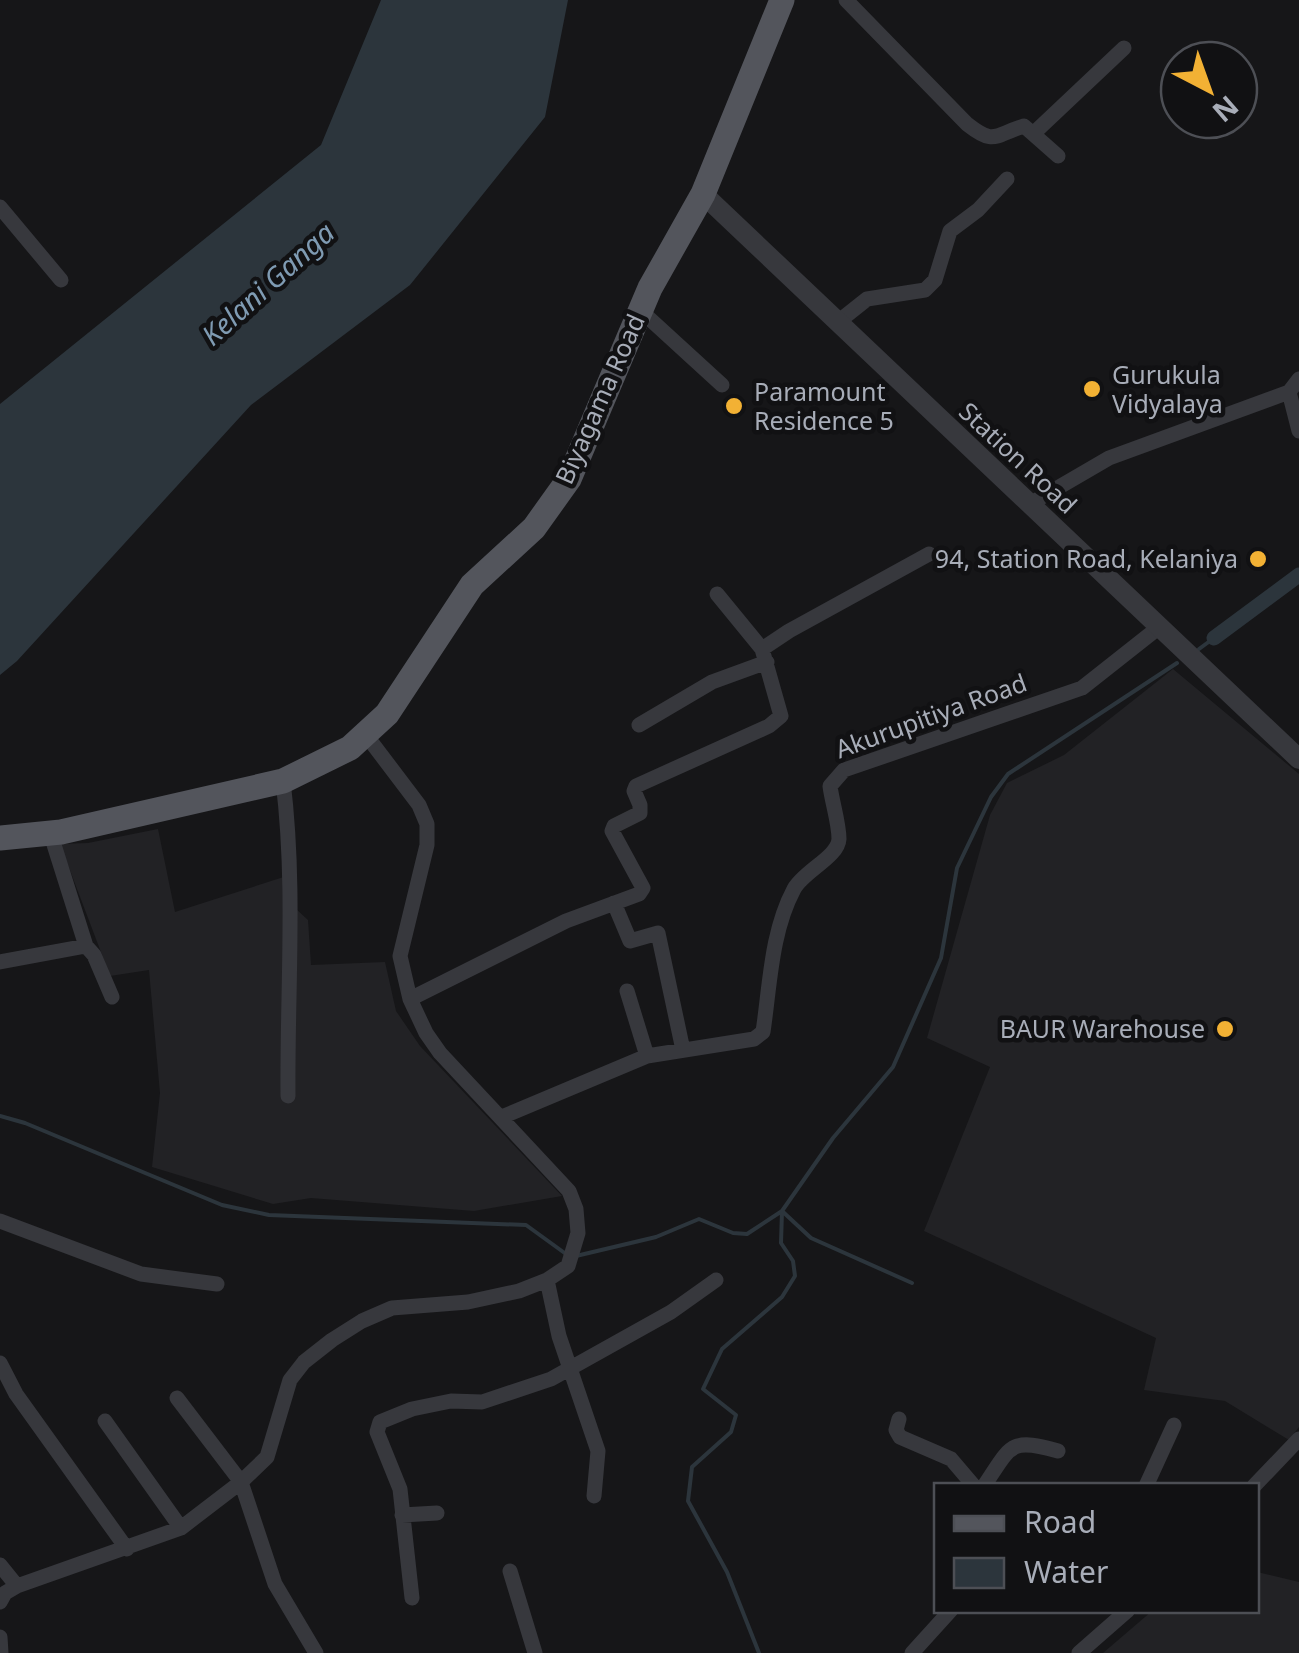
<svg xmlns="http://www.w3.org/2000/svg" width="1299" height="1653" font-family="'Noto Sans',sans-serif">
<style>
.built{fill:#222225}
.water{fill:#2c353c}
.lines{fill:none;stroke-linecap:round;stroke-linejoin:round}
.stream{stroke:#2c353c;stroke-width:4}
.canal{stroke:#2c353c;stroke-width:15}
.minor{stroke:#37383d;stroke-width:15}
.tertiary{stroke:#37383d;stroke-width:20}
.primary{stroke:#53555c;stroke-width:25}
.poi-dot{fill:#f2b134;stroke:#111113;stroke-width:4}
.labels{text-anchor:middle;stroke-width:9;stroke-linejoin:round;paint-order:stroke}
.poi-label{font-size:25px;fill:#a8adb8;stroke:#111113;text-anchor:start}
.street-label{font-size:25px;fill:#a8adb8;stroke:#111113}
.water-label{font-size:28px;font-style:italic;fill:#7f9bb3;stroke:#111113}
</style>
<rect width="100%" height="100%" fill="#161618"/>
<path class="built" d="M 1173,669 L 1299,774 L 1299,1427 L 1289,1440 L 1225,1401 L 1144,1390 L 1156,1338 L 924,1231 L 990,1067 L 927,1038 L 990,815 L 1007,783 L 1064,755 Z
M 158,829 L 175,912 L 296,873 L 295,908 L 308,920 L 311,965 L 385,962 L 396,1011 L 420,1046 L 562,1196 L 474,1211 L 311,1198 L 273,1204 L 152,1167 L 160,1093 L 149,970 L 110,976 L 60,844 L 88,843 Z
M 1257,1572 L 1299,1582 L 1299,1653 L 1103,1653 L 1152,1611 L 1256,1610 Z"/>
<path class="water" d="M 381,0 L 568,0 L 545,117 L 410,285 L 251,405 L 17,661 L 0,675 L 0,404 L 321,145 Z"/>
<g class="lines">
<path class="stream" d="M 1199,649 L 1214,638
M 0,1116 L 25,1123 L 222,1205 L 269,1215 L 526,1225 L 566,1254
M 782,1211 L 811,1238 L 912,1283
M 576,1256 L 656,1237 L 699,1219 L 733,1233 L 747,1234 L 782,1211 L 833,1138 L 893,1067 L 941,958 L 957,868 L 991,797 L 1008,774 L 1177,663
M 759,1653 L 727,1572 L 688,1501 L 692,1467 L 731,1432 L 736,1415 L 703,1389 L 722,1349 L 782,1297 L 795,1276 L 793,1261 L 781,1243 L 782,1211"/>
<path class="canal" d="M 1214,638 L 1299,575"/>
<path class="minor" d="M 846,0 L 967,124 C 995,146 994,135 1024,126 L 1058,156
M 1034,133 L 1124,48
M 0,207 L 61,280
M 640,310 L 722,385
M 838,322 L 867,299 L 925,290 L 935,280 L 950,231 L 978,210 L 1007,179
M 1289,392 L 1299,431
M 1030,504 L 1109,458 L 1289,392 L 1299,379
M 762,649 L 789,631 L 929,554
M 639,725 L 712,682 L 767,662
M 283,781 C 296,887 287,990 288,1096
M 50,832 L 86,946 L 94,955 L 112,997
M 614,903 L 630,941 L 658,933 L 683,1050
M 0,962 L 86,946
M 627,991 L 647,1056
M 410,999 L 566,921 L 639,894 L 643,888 L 612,831 L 614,826 L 640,813 L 640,805 L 634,791 L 636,786 L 769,726 L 781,716 L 762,649 L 717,594
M 502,1117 L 647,1056 L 754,1039 L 763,1032 C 770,985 771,932 794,889 C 804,871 838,857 839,839 C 839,823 832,802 830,786 L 844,770 L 1082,688 L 1158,628
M 0,1221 L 141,1274 L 217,1284
M 547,1280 L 559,1336 L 598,1451 L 594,1496
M 0,1363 L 16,1394 L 127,1549
M 177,1398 L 241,1482 L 275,1584 L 316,1653
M 899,1419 L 896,1430 L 900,1437 L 951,1459 L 974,1486
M 105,1421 L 181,1528
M 984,1486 C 1011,1446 1009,1437 1058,1451
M 1146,1486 L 1174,1425
M 1254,1486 L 1299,1439
M 402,1515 L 437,1513
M 0,1565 L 17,1586
M 510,1571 L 535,1653
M 412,1598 L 400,1489 L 377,1432 L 380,1422 L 412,1409 L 451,1401 L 482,1402 L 551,1379 L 671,1312 L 716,1280
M 0,1602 L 5,1593 L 17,1586 L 181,1528 L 241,1482 L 267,1457 L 290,1380 L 304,1362 L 332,1340 L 362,1321 L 392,1308 L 468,1302 L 519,1291 L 547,1280 L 568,1266 L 578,1233 L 576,1209 L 569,1191 L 440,1053 L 426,1033 L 410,999 L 400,956 L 427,845 L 427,824 L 419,805 L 366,735
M 0,1637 L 1,1653
M 912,1653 L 951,1610
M 1079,1653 L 1128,1610"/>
<path class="tertiary" d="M 703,194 L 1299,759"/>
<path class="primary" d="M 0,838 L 61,832 L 283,781 L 350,748 L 387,714 L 472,585 L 534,528 L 569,479 L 650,288 L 703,194 L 782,0"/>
</g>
<g class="poi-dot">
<circle cx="1092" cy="389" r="10"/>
<circle cx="734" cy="406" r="10"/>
<circle cx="1258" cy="559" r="10"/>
<circle cx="1225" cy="1029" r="10"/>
</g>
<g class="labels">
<g class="poi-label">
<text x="1112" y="384">Gurukula<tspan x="1112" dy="29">Vidyalaya</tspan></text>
<text x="754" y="401">Paramount<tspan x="754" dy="29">Residence 5</tspan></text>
<text x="1238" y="568" text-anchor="end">94, Station Road, Kelaniya</text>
<text x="1205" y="1038" text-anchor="end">BAUR Warehouse</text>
</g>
<g class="street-label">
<text transform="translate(600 399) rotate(-66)" y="9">Biyagama Road</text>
<text transform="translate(1018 458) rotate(43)" y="9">Station Road</text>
<text transform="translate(931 716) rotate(-20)" y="9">Akurupitiya Road</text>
</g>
<g class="water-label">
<text transform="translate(268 284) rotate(-42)" y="10">Kelani Ganga</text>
</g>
</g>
<rect x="934" y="1483" width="325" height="130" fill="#111113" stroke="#4d4f55" stroke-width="2.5"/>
<rect x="954" y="1516" width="50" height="15" fill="#53555c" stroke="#4d4f55" stroke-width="2.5"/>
<text x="1024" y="1533" font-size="30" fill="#a8adb8">Road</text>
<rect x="954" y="1558" width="50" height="30" fill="#2c353c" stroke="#4d4f55" stroke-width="2.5"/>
<text x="1024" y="1583" font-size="30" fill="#a8adb8">Water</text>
<g transform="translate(1209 90) rotate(139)"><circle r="48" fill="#111113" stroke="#4d4f55" stroke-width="2.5"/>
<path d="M0-8L18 38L0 25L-18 38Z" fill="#f2b134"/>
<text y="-15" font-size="28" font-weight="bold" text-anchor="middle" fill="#a8adb8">N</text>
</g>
</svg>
